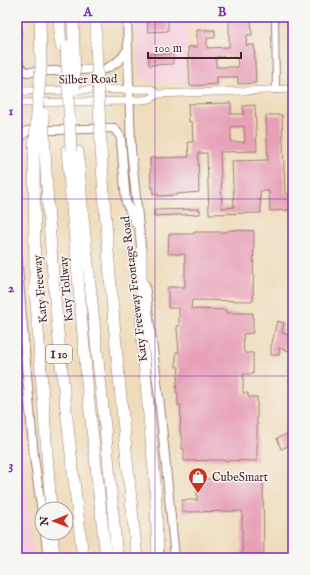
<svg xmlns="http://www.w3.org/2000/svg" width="310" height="575" font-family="'IM FELL English',serif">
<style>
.built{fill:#f5cfda}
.building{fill:#e7a1b7;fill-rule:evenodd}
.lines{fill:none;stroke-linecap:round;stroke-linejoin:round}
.minor-casing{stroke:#9c7e73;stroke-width:8}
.tertiary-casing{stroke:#9c7e73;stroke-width:8}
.secondary-casing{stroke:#9c7e73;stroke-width:10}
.motorway-casing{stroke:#9c7e73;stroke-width:12}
.minor{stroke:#fff;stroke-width:6}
.tertiary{stroke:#fff;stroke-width:7}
.secondary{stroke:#fff;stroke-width:8}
.motorway{stroke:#fff;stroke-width:11}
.motorway-bridge-casing{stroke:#9c7e73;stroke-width:12;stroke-linecap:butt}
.motorway-bridge{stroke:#fff;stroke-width:11}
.grid{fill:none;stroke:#7b2cbf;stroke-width:1;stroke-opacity:0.55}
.labels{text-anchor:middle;stroke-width:3;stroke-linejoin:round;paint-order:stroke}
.shield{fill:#f6f6f2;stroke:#7e6067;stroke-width:1}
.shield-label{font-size:11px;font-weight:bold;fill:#4a1f2b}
.street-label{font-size:12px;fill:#4a1f2b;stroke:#f6f6f2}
.poi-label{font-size:12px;fill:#4a1f2b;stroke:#f6f6f2;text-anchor:start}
.neatline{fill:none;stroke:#7b2cbf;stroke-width:1.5}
.grid-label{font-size:13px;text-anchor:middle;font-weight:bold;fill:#7b2cbf}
</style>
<rect width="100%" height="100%" fill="#f6f6f2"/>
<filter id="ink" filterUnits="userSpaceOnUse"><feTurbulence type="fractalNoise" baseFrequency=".025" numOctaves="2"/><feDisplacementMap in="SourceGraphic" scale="8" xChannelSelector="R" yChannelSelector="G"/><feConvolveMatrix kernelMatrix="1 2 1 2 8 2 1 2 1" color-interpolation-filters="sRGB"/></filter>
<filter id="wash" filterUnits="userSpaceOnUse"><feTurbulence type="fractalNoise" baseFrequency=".012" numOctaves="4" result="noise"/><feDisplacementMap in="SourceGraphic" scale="16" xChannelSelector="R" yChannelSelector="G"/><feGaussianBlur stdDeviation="0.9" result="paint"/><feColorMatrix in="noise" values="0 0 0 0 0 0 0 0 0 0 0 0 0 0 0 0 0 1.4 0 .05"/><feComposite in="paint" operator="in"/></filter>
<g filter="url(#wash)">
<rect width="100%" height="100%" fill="#efdcbb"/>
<path class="built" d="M 135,17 L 187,17 L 188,47 L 166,48 L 187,47 L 188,86 L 167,82 L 145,81 L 138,74 Z
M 17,388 L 34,558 L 17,558 Z"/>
<g id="blocks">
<path class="building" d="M 147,17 L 168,17 L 168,31 L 148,32 Z
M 229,17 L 251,17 L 252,35 L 247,35 L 246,45 L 254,45 L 256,83 L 238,84 L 238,77 L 217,77 L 217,84 L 190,86 L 188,47 L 197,47 L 197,30 L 215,30 L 215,38 L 207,38 L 207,48 L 229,47 ZM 237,56 L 238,67 L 216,67 L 216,57 Z
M 149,54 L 173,54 L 173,64 L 149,65 Z
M 231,103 L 231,114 L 244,114 L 243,106 L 255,105 L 257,151 L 220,152 L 222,208 L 234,207 L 232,161 L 268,160 L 266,115 L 282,115 L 285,194 L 293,194 L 293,210 L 270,211 L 269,191 L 260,191 L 261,213 L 209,214 L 207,153 L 198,153 L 199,192 L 177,194 L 177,195 L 158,196 L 158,194 L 153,194 L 153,187 L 151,187 L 150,158 L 189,157 L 188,142 L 193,142 L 192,122 L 189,122 L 188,104 ZM 244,126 L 245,142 L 231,142 L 231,127 Z
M 200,209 L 200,214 L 154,216 L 154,210 Z
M 231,230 L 254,231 L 253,301 L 192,300 L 191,309 L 226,310 L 226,313 L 253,313 L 253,333 L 243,334 L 244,353 L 253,353 L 253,374 L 243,374 L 243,393 L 248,393 L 248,397 L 257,397 L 257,461 L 215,460 L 184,461 L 184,449 L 182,449 L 182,436 L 181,436 L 180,432 L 181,405 L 178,406 L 178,393 L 177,393 L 176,390 L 179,367 L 176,367 L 176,352 L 179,352 L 177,329 L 177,326 L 179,326 L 179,308 L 168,308 L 168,287 L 185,287 L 185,254 L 168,254 L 169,234 L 194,234 L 194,232 L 225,232 Z
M 277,321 L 284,323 L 282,333 L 293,336 L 293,352 L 279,348 L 279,355 L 271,355 L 271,347 Z
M 293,432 L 293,444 L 281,449 L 277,438 Z
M 197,479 L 233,479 L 233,481 L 263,481 L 264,558 L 242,558 L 242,511 L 182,512 L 182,500 L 197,500 Z"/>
</g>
</g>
<g filter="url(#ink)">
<use href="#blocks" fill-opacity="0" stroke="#9c7e73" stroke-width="1"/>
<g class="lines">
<defs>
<path id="minor" d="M 275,17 L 276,90"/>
<path id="tertiary" d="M 17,91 L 151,89 L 158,94
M 17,103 L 129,101 L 150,99 L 158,94 L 293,89"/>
<path id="secondary" d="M 127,17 L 131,149 L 142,256
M 17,29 C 17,40 13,68 27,72 L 105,69 C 117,63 121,60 128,49
M 17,141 L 27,131 L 114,128 L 120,136 L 121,140 L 126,202 L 136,224
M 17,257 L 34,457 L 42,513
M 145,285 L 160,406 L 175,558
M 45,533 L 48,558"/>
<path id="motorway" d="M 40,17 L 41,67
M 59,17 L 61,46
M 73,17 L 74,47
M 96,17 L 96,45
M 101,148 C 109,285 123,422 137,558
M 34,150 L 35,289 L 51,509
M 45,150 C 51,287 67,422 83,558
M 67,150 L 88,393 L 106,558
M 78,152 L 82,207 L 108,456 L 117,558
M 141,251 L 141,309 L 143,350 L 155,482 L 158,558
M 52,533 L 54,558"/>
</defs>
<use href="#minor" class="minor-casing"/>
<use href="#tertiary" class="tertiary-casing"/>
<use href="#secondary" class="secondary-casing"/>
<use href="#motorway" class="motorway-casing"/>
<use href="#minor" class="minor"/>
<use href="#tertiary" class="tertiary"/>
<use href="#secondary" class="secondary"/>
<use href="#motorway" class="motorway"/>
<defs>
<path id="motorway-bridge" d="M 96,45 L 101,148
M 66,46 L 71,151
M 74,47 L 75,89
M 43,114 L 45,150
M 34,150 L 41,67"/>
</defs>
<use href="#motorway-bridge" class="motorway-bridge-casing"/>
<use href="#motorway-bridge" class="motorway-bridge"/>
</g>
</g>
<path class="grid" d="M 155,17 L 155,558M 17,199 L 293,199M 17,376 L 293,376"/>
<defs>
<symbol id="shop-pin" viewBox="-11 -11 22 30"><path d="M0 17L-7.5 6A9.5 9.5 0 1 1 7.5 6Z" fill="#c8321e" stroke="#f6f6f2"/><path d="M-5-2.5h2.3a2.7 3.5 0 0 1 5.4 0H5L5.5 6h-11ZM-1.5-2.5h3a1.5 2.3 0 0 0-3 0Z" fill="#fff"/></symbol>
</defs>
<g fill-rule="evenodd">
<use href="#shop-pin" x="187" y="466" width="22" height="30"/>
</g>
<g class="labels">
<rect class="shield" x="46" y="345" width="26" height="18" rx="3"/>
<g class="shield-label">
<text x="59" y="358">I 10</text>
</g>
<g class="street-label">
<text transform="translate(88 79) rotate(-1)" y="4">Silber Road</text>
<text transform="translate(40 289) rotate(-95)" y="4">Katy Freeway</text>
<text transform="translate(66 289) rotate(-95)" y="4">Katy Tollway</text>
<text transform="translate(134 289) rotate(-97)" y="4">Katy Freeway Frontage Road</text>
</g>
<g class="poi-label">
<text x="212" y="481">CubeSmart</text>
</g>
</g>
<rect width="310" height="575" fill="none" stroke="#f6f6f2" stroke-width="44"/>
<g transform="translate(54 521) rotate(269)"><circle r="19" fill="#f6f6f2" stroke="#b1a0a2"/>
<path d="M0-3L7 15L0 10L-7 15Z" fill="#c8321e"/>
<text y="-6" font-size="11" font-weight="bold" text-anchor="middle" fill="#4a1f2b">N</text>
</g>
<path d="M148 52v6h93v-6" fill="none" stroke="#4a1f2b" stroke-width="2"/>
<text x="154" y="52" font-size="12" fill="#4a1f2b" stroke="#f6f6f2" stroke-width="3" paint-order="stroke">100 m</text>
<rect x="22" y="22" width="266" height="531" class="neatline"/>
<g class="grid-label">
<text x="88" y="16">A</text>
<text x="222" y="16">B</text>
<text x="11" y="115">1</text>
<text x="11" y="292">2</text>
<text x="11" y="469">3</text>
</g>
</svg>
